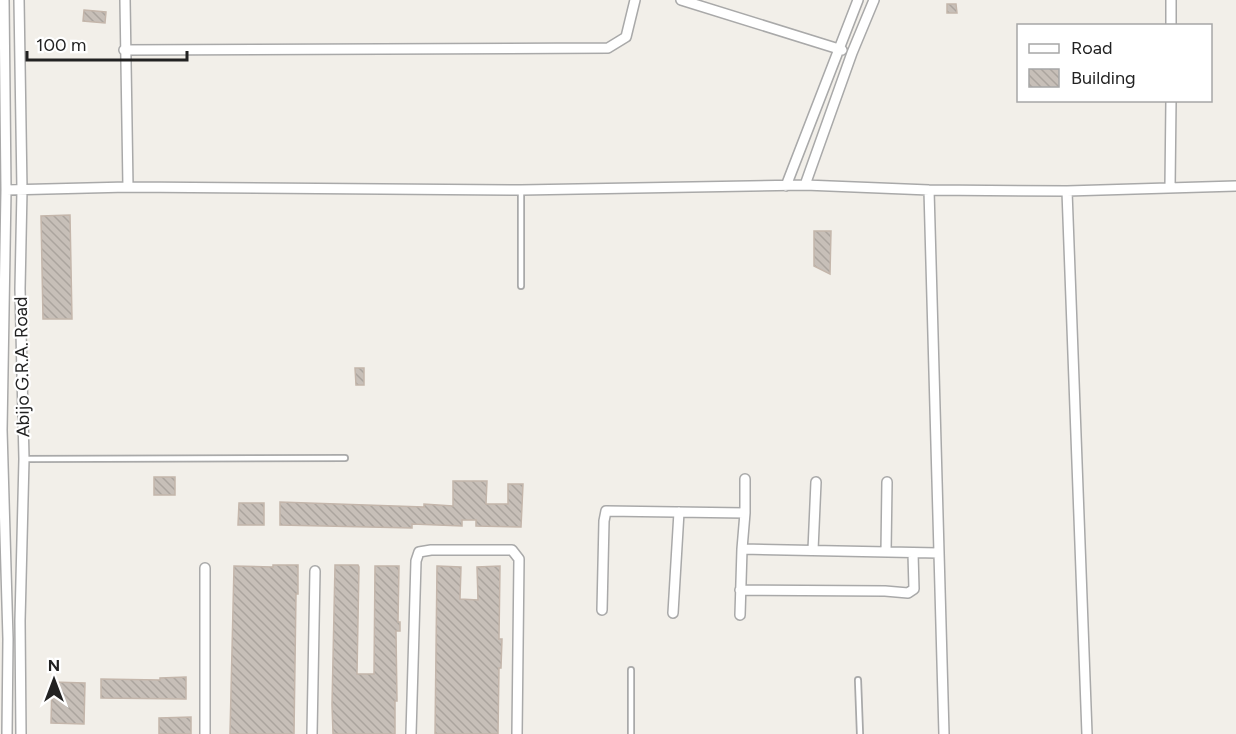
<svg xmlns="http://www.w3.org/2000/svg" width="1236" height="734" font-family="Figtree,sans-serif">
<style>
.building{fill:url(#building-back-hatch);stroke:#c4b6ab;stroke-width:1.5}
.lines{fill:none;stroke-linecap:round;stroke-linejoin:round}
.service-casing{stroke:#a9a9a9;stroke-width:8}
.minor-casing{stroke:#a9a9a9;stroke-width:12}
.service{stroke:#fff;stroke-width:4.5}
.minor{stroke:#fff;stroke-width:9}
.labels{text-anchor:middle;stroke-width:4.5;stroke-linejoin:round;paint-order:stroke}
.street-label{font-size:18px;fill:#222;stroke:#fff}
</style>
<defs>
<pattern id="building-back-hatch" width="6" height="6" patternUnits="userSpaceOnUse" patternTransform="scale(1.5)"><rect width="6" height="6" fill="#c7bfb8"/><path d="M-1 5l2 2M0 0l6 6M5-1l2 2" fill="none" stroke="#aba49e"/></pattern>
</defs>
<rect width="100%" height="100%" fill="#f2efe9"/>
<path class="building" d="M 947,4 L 956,4 L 957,13 L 947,13 Z
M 84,10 L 106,12 L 105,23 L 83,21 Z
M 70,215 L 72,319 L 43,319 L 41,216 Z
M 814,231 L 831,231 L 830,274 L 814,266 Z
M 355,368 L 364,368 L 364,385 L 356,385 Z
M 154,477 L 175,477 L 175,495 L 154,495 Z
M 453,481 L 487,481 L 486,504 L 508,504 L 508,484 L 523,484 L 521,527 L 476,526 L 476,520 L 462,520 L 462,526 L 412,524 L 412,528 L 280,525 L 280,502 L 424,507 L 424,504 L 453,506 Z
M 239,503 L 264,503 L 264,525 L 238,525 Z
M 273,565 L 298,565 L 298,594 L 296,594 L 294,734 L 230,734 L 234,566 L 273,567 Z
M 335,565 L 358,565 L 359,567 L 357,674 L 374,674 L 375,566 L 399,566 L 398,622 L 400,622 L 400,631 L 396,631 L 397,701 L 395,701 L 395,734 L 333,734 L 332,705 Z
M 437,566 L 461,567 L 460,599 L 478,600 L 477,567 L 500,566 L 499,639 L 502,639 L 501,668 L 499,668 L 498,734 L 435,734 Z
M 186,677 L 186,699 L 101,698 L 101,679 L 160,680 L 160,678 Z
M 52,682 L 85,683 L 84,724 L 51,723 Z
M 191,717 L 191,734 L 159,734 L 159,718 Z"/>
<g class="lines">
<defs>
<path id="service" d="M 521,286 L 521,190
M 24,459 L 345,458
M 858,680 L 860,734
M 631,734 L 631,670"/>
<path id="minor" d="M 4,0 L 6,190 L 2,430 L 8,639 L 7,734
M 19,0 L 22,190 L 20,289 L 24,459 L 20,621 L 21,734
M 125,0 L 128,187
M 681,0 L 842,50
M 1171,26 L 1171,0
M 124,50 L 608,48 L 626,37 L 635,0
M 805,185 L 852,53 L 874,0
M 786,186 L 858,0
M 1170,187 L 1171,100
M 6,190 L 128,187 L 521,190 L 805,185 L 929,190 L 1067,191 L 1236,186
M 929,190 L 944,734
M 1067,191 L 1087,734
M 745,479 L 745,513 L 742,549 L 938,553
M 813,550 L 816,482
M 886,552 L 887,482
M 205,568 L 205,734
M 740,590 L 885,591 L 908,593 L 914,589 L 913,553
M 602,610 L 604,521 L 606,511 L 745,513
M 673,613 L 679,512
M 740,615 L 742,549
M 312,734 L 315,571
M 411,734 L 416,561 L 419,552 L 431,550 L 512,550 L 519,559 L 517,734"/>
</defs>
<use href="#service" class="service-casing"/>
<use href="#minor" class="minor-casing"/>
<use href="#service" class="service"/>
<use href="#minor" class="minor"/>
</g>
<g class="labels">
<g class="street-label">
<text transform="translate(22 367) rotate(-91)" y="6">Abijo G.R.A. Road</text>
</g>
</g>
<rect x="1017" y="24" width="195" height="78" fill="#ffffff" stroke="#a7a7a7" stroke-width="1.5"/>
<rect x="1029" y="44" width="30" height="9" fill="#ffffff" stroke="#a7a7a7" stroke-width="1.5"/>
<text x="1071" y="54" font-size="18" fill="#222222">Road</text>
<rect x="1029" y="69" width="30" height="18" fill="url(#building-back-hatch)" stroke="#a7a7a7" stroke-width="1.5"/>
<text x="1071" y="84" font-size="18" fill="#222222">Building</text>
<g transform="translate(54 680)" stroke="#ffffff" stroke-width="4.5" paint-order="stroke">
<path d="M0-4.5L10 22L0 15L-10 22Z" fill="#222222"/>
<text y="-9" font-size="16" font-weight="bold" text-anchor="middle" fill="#222222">N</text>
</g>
<path d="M27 51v9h160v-9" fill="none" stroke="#222222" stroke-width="3"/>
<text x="36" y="51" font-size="18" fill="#222222" stroke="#ffffff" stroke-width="4.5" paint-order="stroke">100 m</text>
</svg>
